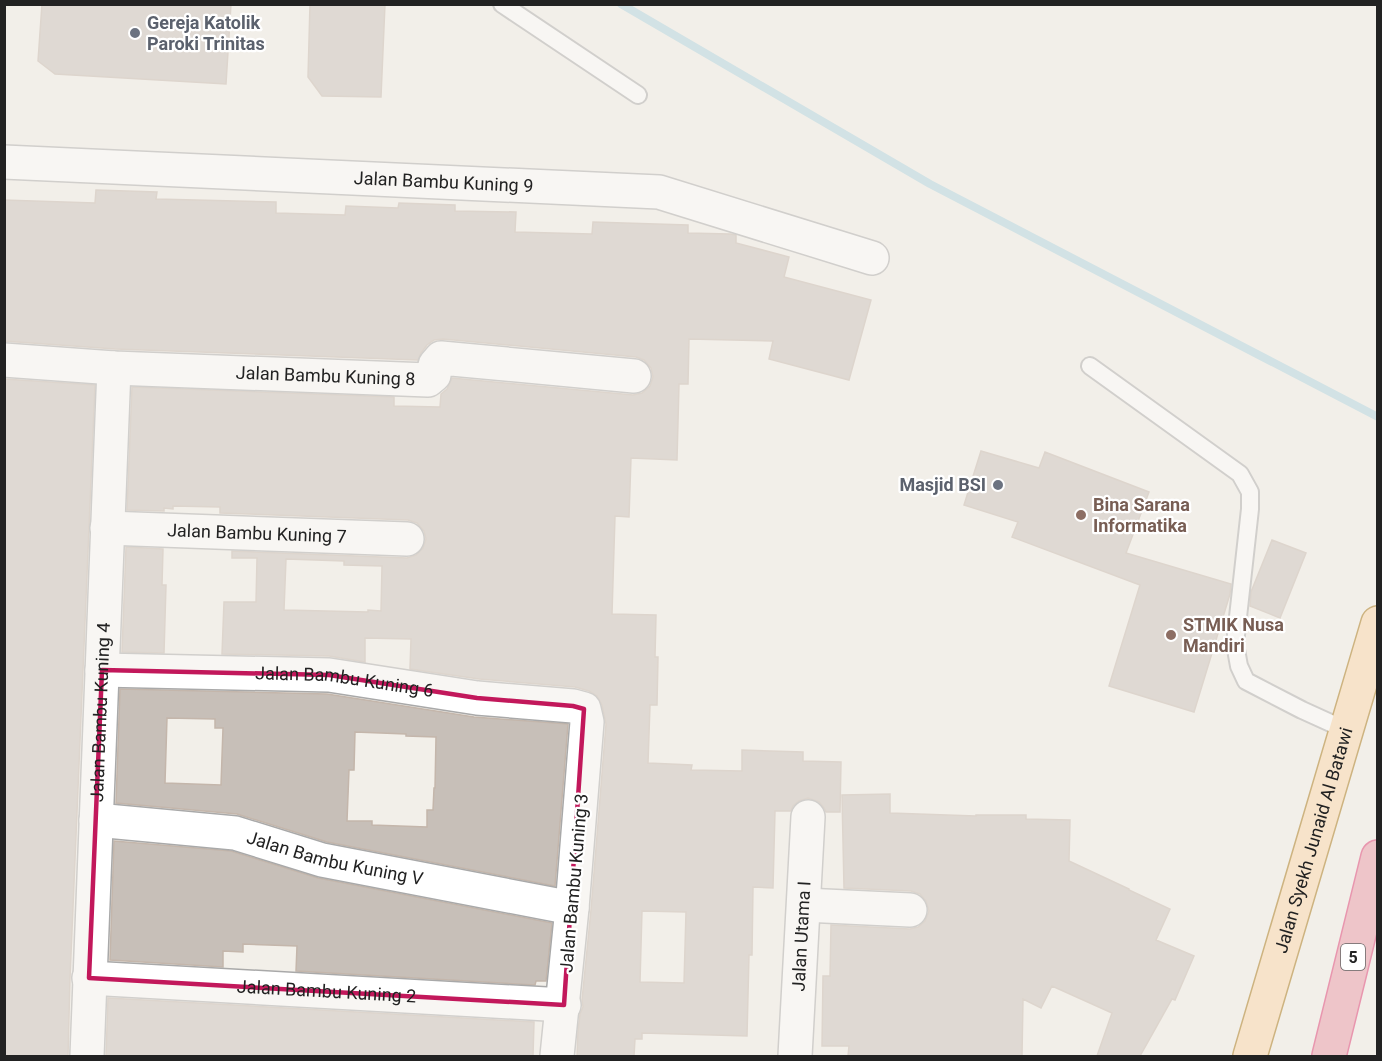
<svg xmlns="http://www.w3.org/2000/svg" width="1382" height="1061" font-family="Roboto,sans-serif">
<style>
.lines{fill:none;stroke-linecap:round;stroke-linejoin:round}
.stream{stroke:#aad3df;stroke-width:8}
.building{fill:#c7bfb8;stroke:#c4b6ab;stroke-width:1.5;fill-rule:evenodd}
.service-casing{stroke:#a9a9a9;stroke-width:20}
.minor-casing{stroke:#a9a9a9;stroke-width:36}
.primary-casing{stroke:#a06b00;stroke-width:36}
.motorway-casing{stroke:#dc2a67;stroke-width:36}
.service{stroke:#fff;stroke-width:16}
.minor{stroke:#fff;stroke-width:33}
.primary{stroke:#fcd6a4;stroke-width:33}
.motorway{stroke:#e892a2;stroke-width:33}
.marked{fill:none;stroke:#c2185b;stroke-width:4.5;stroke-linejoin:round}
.worship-dot{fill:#6b7280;stroke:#fff;stroke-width:2}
.education-dot{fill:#8d6e63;stroke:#fff;stroke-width:2}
.labels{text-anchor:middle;stroke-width:4.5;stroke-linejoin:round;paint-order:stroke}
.shield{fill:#fff;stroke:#646464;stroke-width:1.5}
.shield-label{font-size:16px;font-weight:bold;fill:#222}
.worship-label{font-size:18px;font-weight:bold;fill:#5b616d;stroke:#fff;text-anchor:start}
.street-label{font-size:18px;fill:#222;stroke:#fff}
.education-label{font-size:18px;font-weight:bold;fill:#785e54;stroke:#fff;text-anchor:start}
</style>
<rect width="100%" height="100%" fill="#f2efe9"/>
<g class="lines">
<path class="stream" d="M 621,4 L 930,184 L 1378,417"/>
</g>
<path class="building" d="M 42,4 L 231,4 L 226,84 L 55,74 L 38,61 Z
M 310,4 L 385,4 L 381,97 L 322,96 L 308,77 Z
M 96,190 L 157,192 L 156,199 L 276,202 L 276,213 L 345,215 L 346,206 L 398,208 L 399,203 L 455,205 L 455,211 L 516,212 L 515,232 L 592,234 L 593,222 L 688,225 L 688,233 L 730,234 L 736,235 L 736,243 L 789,257 L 784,277 L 871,300 L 849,380 L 769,359 L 773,341 L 689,339 L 688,384 L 679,384 L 677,460 L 631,458 L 629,517 L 615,516 L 612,614 L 656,615 L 655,657 L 658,657 L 657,705 L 650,705 L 648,763 L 692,765 L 691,770 L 742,771 L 742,750 L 803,752 L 803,761 L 841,762 L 840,812 L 826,812 L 824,808 L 819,802 L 808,798 L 799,801 L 793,806 L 791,811 L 775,811 L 773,888 L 753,887 L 752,955 L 749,955 L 747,1036 L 642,1033 L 642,1039 L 635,1039 L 634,1056 L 577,1056 L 578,1031 L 580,1014 L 583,1007 L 582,1000 L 591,910 L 606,724 L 602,705 L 597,696 L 589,691 L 575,687 L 479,679 L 410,669 L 411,639 L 365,638 L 365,662 L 329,656 L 222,654 L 224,602 L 256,602 L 257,558 L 232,558 L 232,551 L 407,558 L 416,555 L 423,548 L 426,539 L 424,531 L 417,523 L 408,520 L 220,513 L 220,507 L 173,506 L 173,509 L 164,508 L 164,511 L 127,510 L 132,387 L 394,397 L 394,406 L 440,407 L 441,394 L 447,389 L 452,378 L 633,395 L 642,393 L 650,386 L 653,377 L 651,368 L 644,360 L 636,357 L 443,339 L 434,340 L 427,345 L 421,353 L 418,360 L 115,349 L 4,341 L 4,200 L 95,203 ZM 286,559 L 344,561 L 344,565 L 382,566 L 381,611 L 368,610 L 368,612 L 284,610 ZM 642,911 L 686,912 L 684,983 L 640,982 Z
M 4,379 L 95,385 L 70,978 L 68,1056 L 4,1056 Z
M 981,451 L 1039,468 L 1045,452 L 1149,492 L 1126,553 L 1231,584 L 1230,594 L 1194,712 L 1109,686 L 1140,585 L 1012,537 L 1018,522 L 964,505 Z
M 1272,540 L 1306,553 L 1280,618 L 1250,606 L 1251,592 Z
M 126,547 L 163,549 L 162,585 L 166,585 L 164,653 L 122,652 Z
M 120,689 L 327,694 L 474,717 L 568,724 L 555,886 L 327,842 L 237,814 L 116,803 ZM 167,718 L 215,719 L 215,728 L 223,728 L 221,785 L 165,783 ZM 355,732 L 406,734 L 406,736 L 436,737 L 435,788 L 434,788 L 433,810 L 427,810 L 427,827 L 372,825 L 372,821 L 347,821 L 349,770 L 354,770 Z
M 890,794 L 890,813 L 976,816 L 976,815 L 1026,815 L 1026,819 L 1070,820 L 1069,861 L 1129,889 L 1129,890 L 1170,909 L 1156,940 L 1194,956 L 1175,1000 L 1172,999 L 1140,1056 L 1097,1056 L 1112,1013 L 1052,986 L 1041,1008 L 1023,999 L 1022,1056 L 848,1056 L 849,1046 L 822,1046 L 823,976 L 830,976 L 831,925 L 910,929 L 918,927 L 925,921 L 929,911 L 926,901 L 920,894 L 911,891 L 844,888 L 842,795 Z
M 114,841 L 231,851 L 318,878 L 552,923 L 546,981 L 536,981 L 535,985 L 296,971 L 297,946 L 243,944 L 243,952 L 223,951 L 223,967 L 110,960 Z
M 108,998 L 534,1022 L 533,1056 L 106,1056 Z"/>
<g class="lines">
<defs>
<path id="service" d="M 502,4 L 638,95
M 1090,366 L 1240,474 L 1250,492 L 1250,509 L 1235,644 L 1239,666 L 1246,681 L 1302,710 L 1346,730"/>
<g id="minor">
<path id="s1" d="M 4,162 L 659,192 L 872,258"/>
<path id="s2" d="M 4,360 L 114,368 L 428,380 L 434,375 L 435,365 L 441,358 L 634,376"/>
<path id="s3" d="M 107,528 L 407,539"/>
<path id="s4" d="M 102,670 L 329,675 L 477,698 L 573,706 L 584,709 L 587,722 L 572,908 L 557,1056"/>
<path id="s5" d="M 96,820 L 235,833 L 322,860 L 572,908"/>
<path d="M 804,905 L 910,910"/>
<path id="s6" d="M 89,978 L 564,1005"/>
<path id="s7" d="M 87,1056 L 114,368"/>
<path id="s8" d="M 795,1056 L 808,817"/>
</g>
<g id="primary">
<path id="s9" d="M 1250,1056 L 1378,623"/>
</g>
<path id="motorway" d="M 1329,1056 L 1378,857"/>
</defs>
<use href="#service" class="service-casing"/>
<use href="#minor" class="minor-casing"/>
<use href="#primary" class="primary-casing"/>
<use href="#motorway" class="motorway-casing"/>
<use href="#service" class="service"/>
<use href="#minor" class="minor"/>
<use href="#primary" class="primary"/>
<use href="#motorway" class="motorway"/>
</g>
<path d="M0 0H1382V1061H0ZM 102,670 L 329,675 L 477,698 L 573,706 L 584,709 L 564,1005 L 89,978 Z" fill="#f2efe9" fill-opacity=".55" fill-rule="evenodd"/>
<path class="marked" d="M 102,670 L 329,675 L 477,698 L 573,706 L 584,709 L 564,1005 L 89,978 Z"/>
<g class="worship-dot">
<circle cx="135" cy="33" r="6"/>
<circle cx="998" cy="485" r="6"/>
</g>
<g class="education-dot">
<circle cx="1081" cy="515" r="6"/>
<circle cx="1171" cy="635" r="6"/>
</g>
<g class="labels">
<rect class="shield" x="1341" y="944" width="24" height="26" rx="4.5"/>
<g class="shield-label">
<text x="1353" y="963">5</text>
</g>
<g class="worship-label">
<text x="147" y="29">Gereja Katolik<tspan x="147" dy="21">Paroki Trinitas</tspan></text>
<text x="986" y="491" text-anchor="end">Masjid BSI</text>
</g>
<g class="street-label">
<text dy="6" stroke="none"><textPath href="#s1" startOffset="440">Jalan Bambu Kuning 9</textPath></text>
<text dy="6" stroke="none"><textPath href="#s2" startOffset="322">Jalan Bambu Kuning 8</textPath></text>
<text dy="6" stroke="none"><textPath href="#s3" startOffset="150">Jalan Bambu Kuning 7</textPath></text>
<text dy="6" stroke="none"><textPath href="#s4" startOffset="243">Jalan Bambu Kuning 6</textPath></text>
<text dy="6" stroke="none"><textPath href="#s7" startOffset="344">Jalan Bambu Kuning 4</textPath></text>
<text dy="6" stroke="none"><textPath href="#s9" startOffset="225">Jalan Syekh Junaid Al Batawi</textPath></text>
<text dy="6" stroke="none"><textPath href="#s5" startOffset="243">Jalan Bambu Kuning V</textPath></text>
<text transform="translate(574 883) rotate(-85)" y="6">Jalan Bambu Kuning 3</text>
<text dy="6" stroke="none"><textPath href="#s8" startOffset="120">Jalan Utama I</textPath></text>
<text dy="6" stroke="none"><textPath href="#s6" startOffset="238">Jalan Bambu Kuning 2</textPath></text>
</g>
<g class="education-label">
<text x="1093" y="511">Bina Sarana<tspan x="1093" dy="21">Informatika</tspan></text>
<text x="1183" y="631">STMIK Nusa<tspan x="1183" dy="21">Mandiri</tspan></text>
</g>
</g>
<rect width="1382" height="1061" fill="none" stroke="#222222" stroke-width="12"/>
</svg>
